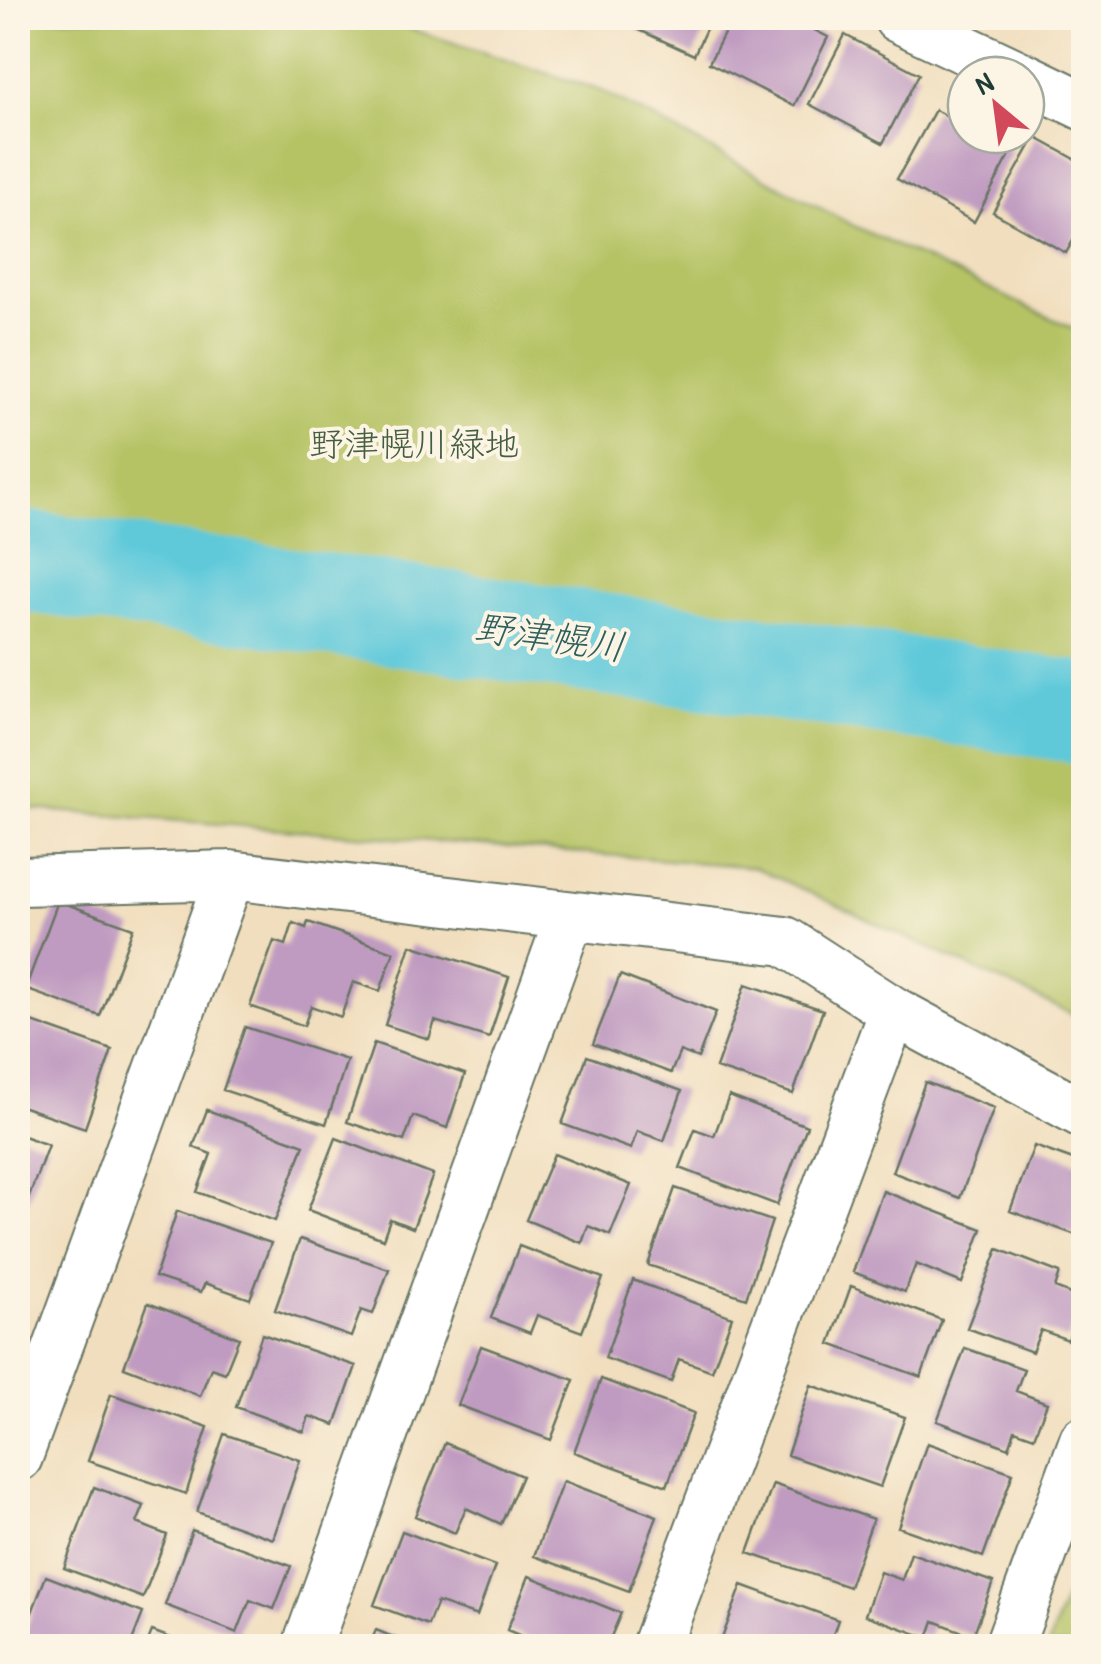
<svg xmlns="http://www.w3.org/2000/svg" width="1101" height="1664" font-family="'Patrick Hand','Klee One',sans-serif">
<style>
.green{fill:#b6c365;stroke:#6a804c;stroke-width:2.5}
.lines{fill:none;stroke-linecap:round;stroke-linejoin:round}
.river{stroke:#5fc9da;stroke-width:102}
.building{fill:#c09bc1}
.street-casing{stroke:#687564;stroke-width:52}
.street{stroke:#fff;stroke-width:48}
.labels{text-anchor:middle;stroke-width:8;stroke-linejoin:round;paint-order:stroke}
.park-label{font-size:35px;fill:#455e40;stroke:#fcf5e5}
.water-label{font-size:38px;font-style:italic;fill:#2f605e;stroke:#fcf5e5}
</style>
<rect width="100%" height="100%" fill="#fcf5e5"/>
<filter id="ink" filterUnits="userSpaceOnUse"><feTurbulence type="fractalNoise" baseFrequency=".01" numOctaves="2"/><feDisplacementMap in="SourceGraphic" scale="20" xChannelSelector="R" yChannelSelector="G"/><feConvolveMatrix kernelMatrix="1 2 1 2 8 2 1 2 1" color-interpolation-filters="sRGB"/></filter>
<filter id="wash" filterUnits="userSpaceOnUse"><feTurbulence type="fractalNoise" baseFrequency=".0048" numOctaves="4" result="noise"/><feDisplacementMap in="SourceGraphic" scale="40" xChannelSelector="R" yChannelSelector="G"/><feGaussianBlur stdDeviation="2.25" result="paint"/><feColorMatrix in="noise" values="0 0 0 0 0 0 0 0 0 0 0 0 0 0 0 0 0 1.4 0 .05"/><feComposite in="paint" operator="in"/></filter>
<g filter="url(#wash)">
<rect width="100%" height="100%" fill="#f1debe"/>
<path class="green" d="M 18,18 L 377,18 L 602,91 L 854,226 L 1083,333 L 1083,1019 L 754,867 L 18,808 Z
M 1083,1547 L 1083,1646 L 1048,1646 Z"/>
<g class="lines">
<path class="river" d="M 18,560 L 1084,713"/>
</g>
<g id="blocks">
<path class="building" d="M 613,18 L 711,18 L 694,55 Z
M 732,18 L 790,18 L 828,37 L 794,106 L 709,63 Z
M 845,35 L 919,74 L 883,143 L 809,104 Z
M 935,110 L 966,126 L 966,135 L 982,135 L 1012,151 L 974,222 L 897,179 Z
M 1035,137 L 1084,164 L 1084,221 L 1066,253 L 993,212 Z
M 58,901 L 133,928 L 100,1016 L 25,989 Z
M 308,922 L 394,952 L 380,991 L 353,982 L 341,1017 L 311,1006 L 304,1026 L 250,1006 L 274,941 L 286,945 L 293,923 L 306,928 Z
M 411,945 L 509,977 L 489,1038 L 435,1021 L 429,1039 L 385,1025 Z
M 620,975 L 716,1012 L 698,1058 L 680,1051 L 671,1073 L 593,1044 Z
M 746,984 L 823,1010 L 793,1094 L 716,1068 Z
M 18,1017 L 112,1050 L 85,1128 L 18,1105 Z
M 245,1027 L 347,1060 L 326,1124 L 223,1090 Z
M 374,1043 L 465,1074 L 447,1128 L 413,1116 L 404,1141 L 347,1122 Z
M 587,1056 L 682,1091 L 664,1141 L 637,1131 L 631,1149 L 562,1124 Z
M 925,1082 L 994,1108 L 960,1198 L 892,1172 Z
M 729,1096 L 807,1126 L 777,1205 L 680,1168 L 695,1129 L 714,1136 Z
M 207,1110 L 304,1145 L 275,1221 L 197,1192 L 211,1154 L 193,1147 Z
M 18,1134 L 48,1145 L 18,1227 Z
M 336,1138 L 433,1175 L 413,1228 L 390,1219 L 383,1239 L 308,1210 Z
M 1034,1146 L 1084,1164 L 1084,1238 L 1010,1211 Z
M 554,1154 L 631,1185 L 610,1235 L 588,1226 L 582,1243 L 526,1220 Z
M 675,1188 L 772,1221 L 746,1298 L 648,1265 Z
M 883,1191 L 982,1229 L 962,1283 L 916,1264 L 905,1292 L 853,1272 Z
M 177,1211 L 271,1243 L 250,1299 L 205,1283 L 201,1292 L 155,1277 Z
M 300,1239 L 389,1269 L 373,1314 L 361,1310 L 351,1337 L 275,1310 Z
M 519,1246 L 603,1278 L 582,1332 L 537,1315 L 530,1333 L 491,1318 Z
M 998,1249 L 1060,1273 L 1055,1288 L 1083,1299 L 1068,1340 L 1041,1330 L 1032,1352 L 967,1328 Z
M 633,1280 L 732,1317 L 712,1371 L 679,1359 L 671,1382 L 605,1358 Z
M 851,1286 L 942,1320 L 921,1377 L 830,1344 Z
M 148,1303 L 239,1338 L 225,1373 L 211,1368 L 200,1396 L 124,1367 Z
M 262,1334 L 356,1366 L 335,1425 L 309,1416 L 304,1432 L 236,1407 Z
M 481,1346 L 574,1380 L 551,1440 L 458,1405 Z
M 965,1348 L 1024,1369 L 1016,1391 L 1047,1403 L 1034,1437 L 1015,1430 L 1009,1448 L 937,1421 Z
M 601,1379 L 694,1413 L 667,1486 L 574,1452 Z
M 811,1385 L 905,1417 L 880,1487 L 787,1455 Z
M 111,1394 L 208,1427 L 186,1494 L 88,1461 Z
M 224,1434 L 300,1460 L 273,1539 L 197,1512 Z
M 445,1443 L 522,1476 L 501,1524 L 466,1508 L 455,1533 L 415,1516 Z
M 927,1443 L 1013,1473 L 983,1557 L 898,1527 Z
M 563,1481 L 657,1516 L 629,1591 L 534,1556 Z
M 773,1484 L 873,1519 L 849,1587 L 748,1553 Z
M 94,1487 L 144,1506 L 137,1523 L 167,1535 L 143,1598 L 64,1568 Z
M 192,1530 L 291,1566 L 274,1609 L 250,1600 L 237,1633 L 165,1605 Z
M 402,1531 L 495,1566 L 477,1616 L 437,1602 L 428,1625 L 374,1605 Z
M 911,1553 L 993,1582 L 973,1636 L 934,1621 L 928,1638 L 865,1615 L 880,1572 L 902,1580 Z
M 46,1576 L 143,1613 L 130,1646 L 19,1646 Z
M 529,1576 L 621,1613 L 607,1646 L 596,1646 L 586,1642 L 584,1646 L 528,1646 L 531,1640 L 507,1630 Z
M 742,1585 L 838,1620 L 829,1646 L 719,1646 Z
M 376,1630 L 415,1646 L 369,1646 Z
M 152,1631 L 192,1646 L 146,1646 Z"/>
</g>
</g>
<g filter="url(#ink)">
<use href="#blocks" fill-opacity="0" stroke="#687564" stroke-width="2.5"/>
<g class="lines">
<defs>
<path id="street" d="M 898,18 L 1019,75
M 1026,78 L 1084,106
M 21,881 L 230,875 L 785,941 L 893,1011 L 1084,1114
M 18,1457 L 230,875
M 307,1646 L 570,916
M 656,1646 L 893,1011
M 1009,1646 L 1084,1440"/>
</defs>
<use href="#street" class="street-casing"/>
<use href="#street" class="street"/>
</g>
</g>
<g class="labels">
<g class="park-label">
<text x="414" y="456">野津幌川緑地</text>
</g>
<g class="water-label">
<text transform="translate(550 637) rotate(8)" y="13">野津幌川</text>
</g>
</g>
<rect width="1101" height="1664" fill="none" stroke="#fcf5e5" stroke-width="60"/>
<g transform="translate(996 105) rotate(331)"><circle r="48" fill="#fcf5e5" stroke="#a4ab9e" stroke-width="2.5"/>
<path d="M0-8L18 38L0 25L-18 38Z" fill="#d1495b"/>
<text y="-15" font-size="28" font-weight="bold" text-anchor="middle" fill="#1f3d34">N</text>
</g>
</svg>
